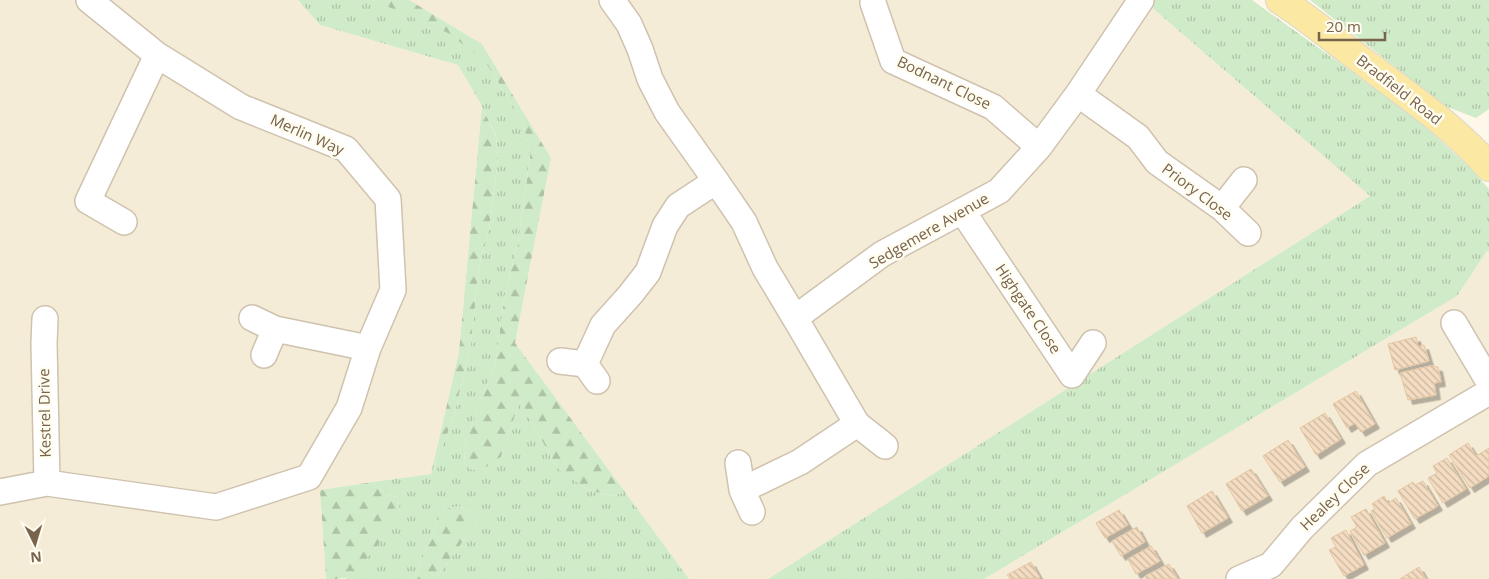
<svg xmlns="http://www.w3.org/2000/svg" width="1489" height="579" font-family="'Open Sans',sans-serif">
<style>
.residential{fill:#f5ecd7}
.forest{fill:url(#forest-firs)}
.park{fill:url(#park-tufts)}
.building{fill:url(#building-back-hatch);stroke:#e5c6a1;filter:url(#shadow)}
.lines{fill:none;stroke-linecap:round;stroke-linejoin:round}
.minor-casing{stroke:#cfc2ae;stroke-width:28}
.major-casing{stroke:#dcd6d0;stroke-width:30}
.minor{stroke:#fff;stroke-width:25}
.major{stroke:#fbe8a2;stroke-width:28}
.labels{text-anchor:middle;stroke-width:5;stroke-linejoin:round;paint-order:stroke}
.street-label{font-size:15px;fill:#78634c;stroke:#fffcf0}
</style>
<defs>
<pattern id="forest-firs" width="22" height="20" patternUnits="userSpaceOnUse" patternTransform="scale(1.25)"><rect width="22" height="20" fill="#d0ebc7"/><path d="M5 1l3.5 6h-7zM16 11l3.5 6h-7z" fill="#aec2a4"/></pattern>
<pattern id="park-tufts" width="24" height="20" patternUnits="userSpaceOnUse" patternTransform="scale(1.25)"><rect width="24" height="20" fill="#d0ebc7"/><path d="M3 7l-1-3M5 7V3M7 7l1-3M15 17l-1-3M17 17v-4M19 17l1-3" fill="none" stroke="#aec2a4"/></pattern>
<pattern id="building-back-hatch" width="6" height="6" patternUnits="userSpaceOnUse" patternTransform="scale(1.25)"><rect width="6" height="6" fill="#f3dcc1"/><path d="M-1 5l2 2M0 0l6 6M5-1l2 2" fill="none" stroke="#cab69f"/></pattern>
<filter id="shadow"><feDropShadow dx="4.5" dy="4.5" stdDeviation="0" flood-color="#0004"/></filter>
</defs>
<rect width="100%" height="100%" fill="#fdf8e9"/>
<path class="residential" d="M 0,0 L 298,0 L 320,25 L 458,65 L 482,106 L 459,352 L 431,474 L 320,490 L 326,579 L 0,579 Z
M 409,0 L 1143,0 L 1370,196 L 768,579 L 689,579 L 515,343 L 551,158 L 482,44 Z
M 1487,251 L 1489,252 L 1489,579 L 984,579 L 1457,296 Z"/>
<path class="forest" d="M 373,0 L 409,0 L 482,44 L 551,158 L 515,343 L 625,492 L 612,496 L 588,490 L 557,468 L 520,401 L 501,457 L 482,470 L 472,470 L 464,462 L 466,441 L 495,365 L 505,293 L 518,243 L 530,157 L 523,122 L 484,60 Z
M 482,106 L 496,137 L 498,159 L 489,231 L 479,267 L 471,345 L 453,420 L 431,474 L 459,352 Z
M 373,482 L 385,493 L 398,498 L 400,512 C 390,529 364,570 345,578 C 340,579 331,579 326,579 L 320,490 Z
M 459,506 L 474,514 L 477,522 L 436,579 L 411,579 L 415,576 L 437,523 L 444,509 Z"/>
<path class="park" d="M 298,0 L 373,0 L 448,33 L 484,60 L 523,122 L 530,157 L 518,243 L 505,293 L 495,365 L 466,441 L 464,462 L 472,470 L 482,470 L 501,457 L 520,401 L 557,468 L 588,490 L 612,496 L 625,492 L 689,579 L 436,579 L 477,522 L 474,514 L 459,506 L 444,509 L 437,523 L 415,576 L 411,579 L 345,579 C 368,561 385,537 400,512 L 398,498 L 385,493 L 373,482 L 431,474 L 453,420 L 471,345 L 479,267 L 489,231 L 498,159 L 496,136 L 482,106 L 458,65 L 320,25 Z
M 1155,0 L 1252,0 L 1416,118 L 1470,168 L 1489,189 L 1489,252 L 1487,251 L 1457,296 L 984,579 L 768,579 L 1370,196 L 1150,6 Z
M 1310,0 L 1489,0 L 1489,109 L 1476,118 L 1445,106 Z"/>
<path class="building" d="M 1416,337 L 1418,347 L 1424,345 L 1429,361 L 1395,370 L 1388,344 Z
M 1430,366 L 1438,367 L 1441,382 L 1434,383 L 1436,395 L 1408,400 L 1400,373 Z
M 1356,391 L 1375,424 L 1361,432 L 1355,423 L 1347,428 L 1333,404 Z
M 1325,413 L 1341,439 L 1316,455 L 1300,428 Z
M 1288,440 L 1305,467 L 1280,482 L 1263,456 Z
M 1468,443 L 1476,456 L 1489,448 L 1489,476 L 1470,488 L 1449,455 Z
M 1447,458 L 1466,489 L 1443,503 L 1428,478 L 1437,473 L 1433,466 Z
M 1251,469 L 1268,496 L 1242,511 L 1226,484 Z
M 1423,481 L 1438,506 L 1415,519 L 1398,491 L 1413,482 L 1415,485 Z
M 1212,491 L 1228,518 L 1202,533 L 1187,506 Z
M 1384,496 L 1388,503 L 1396,498 L 1411,524 L 1387,538 L 1371,511 L 1375,509 L 1372,504 Z
M 1366,509 L 1385,543 L 1364,555 L 1350,531 L 1357,527 L 1351,517 Z
M 1119,510 L 1128,525 L 1105,538 L 1096,523 Z
M 1137,527 L 1145,542 L 1121,556 L 1112,541 Z
M 1346,530 L 1364,565 L 1344,576 L 1329,550 L 1336,547 L 1331,538 Z
M 1151,546 L 1160,561 L 1136,574 L 1128,559 Z
M 1031,562 L 1040,578 L 1010,579 L 1007,575 Z
M 1169,564 L 1178,579 L 1147,579 L 1145,576 Z
M 1419,567 L 1426,579 L 1400,579 Z"/>
<g class="lines">
<defs>
<path id="minor" d="M 612,0 L 629,24 L 640,49 L 650,79 L 667,112 L 716,181 L 744,222 L 765,268 L 795,318 L 882,254 L 999,191 L 1039,147 L 1078,94 L 1141,0
M 873,3 L 893,61 L 993,107 L 1039,147
M 1078,94 L 1138,137 L 1157,162 L 1222,208 L 1248,233
M 1222,208 L 1244,180
M 963,212 L 1072,375 L 1093,343
M 124,222 L 88,201 L 157,55
M 252,318 L 275,329 L 368,348
M 795,318 L 857,424 L 885,446
M 45,319 L 44,343 L 47,483
M 1454,323 L 1489,382
M 264,355 L 275,329
M 560,361 L 585,364
M 597,381 L 585,364 L 603,325 L 630,295 L 648,272 L 665,226 L 678,206 L 716,181
M 738,463 L 742,490 L 752,512
M 742,490 L 800,462 L 857,424
M 0,492 L 47,483 L 216,507 L 309,477 L 349,408 L 368,348 L 393,290 L 388,199 L 346,149 L 241,107 L 157,55 L 89,0
M 1239,579 L 1271,565 L 1302,528 L 1367,464 L 1489,392"/>
<path id="major" d="M 1280,0 C 1311,20 1339,44 1369,66 C 1410,97 1455,128 1489,167"/>
</defs>
<use href="#minor" class="minor-casing"/>
<use href="#major" class="major-casing"/>
<use href="#minor" class="minor"/>
<use href="#major" class="major"/>
</g>
<g class="labels">
<g class="street-label">
<text transform="translate(944 83) rotate(26)" y="5">Bodnant Close</text>
<text transform="translate(1399 90) rotate(38)" y="5">Bradfield Road</text>
<text transform="translate(307 135) rotate(24)" y="5">Merlin Way</text>
<text transform="translate(1197 192) rotate(37)" y="5">Priory Close</text>
<text transform="translate(929 231) rotate(-30)" y="5">Sedgemere Avenue</text>
<text transform="translate(1028 309) rotate(56)" y="5">Highgate Close</text>
<text transform="translate(45 413) rotate(-91)" y="5">Kestrel Drive</text>
<text transform="translate(1335 497) rotate(-44)" y="5">Healey Close</text>
</g>
</g>
<g transform="translate(35 544) rotate(175)" stroke="#fffcf0" stroke-width="4" paint-order="stroke">
<path d="M0-4L9 19L0 12L-9 19Z" fill="#78634c"/>
<text y="-8" font-size="14" font-weight="bold" text-anchor="middle" fill="#78634c">N</text>
</g>
<path d="M1319 32v8h66v-8" fill="none" stroke="#78634c" stroke-width="2.5"/>
<text x="1326" y="32" font-size="15" fill="#78634c" stroke="#fffcf0" stroke-width="4" paint-order="stroke">20 m</text>
</svg>
